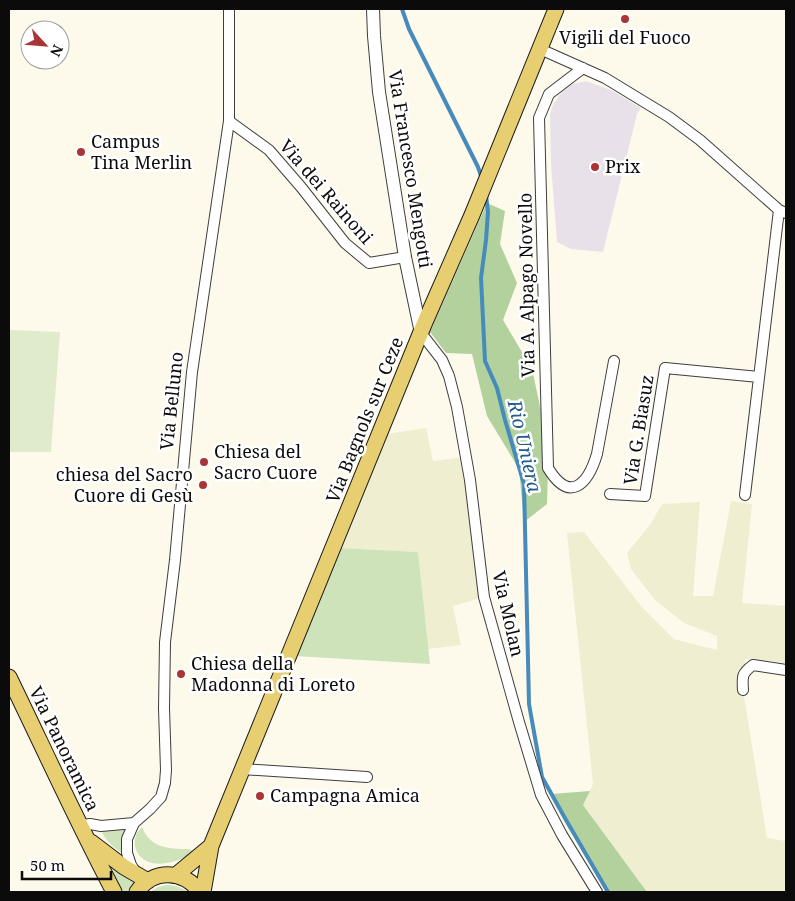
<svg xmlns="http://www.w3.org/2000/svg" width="795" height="901" font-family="'Noto Serif',serif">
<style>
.industrial{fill:#e9e1e9}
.farmland{fill:#efeed0}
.green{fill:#cee3ba}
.forest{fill:#b2d19c}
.pitch{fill:#dfebcb}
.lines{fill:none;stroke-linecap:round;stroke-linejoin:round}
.stream{stroke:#478abc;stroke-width:4}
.minor-casing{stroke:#3e3e3e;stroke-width:12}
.tertiary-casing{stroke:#3e3e3e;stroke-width:14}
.primary-casing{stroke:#1c1c1c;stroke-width:17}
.minor{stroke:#fff;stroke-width:10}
.tertiary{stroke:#fff;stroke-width:12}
.primary{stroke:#e7ce71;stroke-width:15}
.poi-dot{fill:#aa3537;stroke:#fff;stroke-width:2}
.labels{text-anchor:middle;stroke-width:5;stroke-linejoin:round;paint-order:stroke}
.poi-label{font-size:18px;fill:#0b0b0b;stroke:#fff;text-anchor:start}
.street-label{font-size:18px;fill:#0b0b0b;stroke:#fff}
.water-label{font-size:19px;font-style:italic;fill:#255c8d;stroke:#fff}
</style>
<rect width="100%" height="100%" fill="#fdfaec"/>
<path class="industrial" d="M 586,81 L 611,90 L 641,108 L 637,114 L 603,252 L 571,249 L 557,242 L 551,164 L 550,114 L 553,105 L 561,93 L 572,84 Z"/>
<path class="farmland" d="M 426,428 L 433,461 L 466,457 L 484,597 L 453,606 L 461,645 L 428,649 L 418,552 L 340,548 L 387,434 Z
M 731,501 L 752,504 L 742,603 L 786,606 L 786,663 L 745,659 L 743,690 L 767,838 L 786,841 L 786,892 L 647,892 L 583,805 L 593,784 L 567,533 L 584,532 L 641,606 L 674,639 L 717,650 L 717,636 L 684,623 L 655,600 L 631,569 L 627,553 L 650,525 L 662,504 L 700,502 L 693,596 L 713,596 Z"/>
<path class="green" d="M 340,548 L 418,552 L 430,664 L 295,656 Z
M 129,826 L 127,856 C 119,852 102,839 102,830 Z
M 142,827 C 150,848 169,849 189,849 L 191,850 L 193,852 C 185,860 163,866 152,863 C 134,859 129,838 142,827 Z
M 103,854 L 136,879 L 128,892 L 122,892 Z
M 166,885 C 175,885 181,887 188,892 L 150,892 L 158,887 Z"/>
<path class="forest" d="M 487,203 L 505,211 L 500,244 L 517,283 L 503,320 L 532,369 L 547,439 L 548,468 L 547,504 L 524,522 L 519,469 L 487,416 L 472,354 L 446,353 L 430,332 Z
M 590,791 L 583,805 L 647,892 L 609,892 L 551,794 Z"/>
<path class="pitch" d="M 9,330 L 60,332 L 51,452 L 9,452 Z"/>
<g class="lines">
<path class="stream" d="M 402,9 L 409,29 L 478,167 L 482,179
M 486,195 L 488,212 L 486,240 L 481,278 L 485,361 L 497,388 L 505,420 L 524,484 L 529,704 L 542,777 L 566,820 L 608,892"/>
<defs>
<path id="minor" d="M 540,49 L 605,78 L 669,117 L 700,140 L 779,210 L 786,213
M 583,68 L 549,94 L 539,118 L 548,468 C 570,504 588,484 597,454 L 614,361
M 229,121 L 269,150 L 301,187 L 345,243 L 369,263 L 405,257
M 421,333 L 442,360 L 449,376 L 457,407 L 470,480 L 484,597 L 519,722 L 541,795 L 562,835 L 597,892
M 610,494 L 645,496 L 665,368 L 759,377
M 745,495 L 779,210
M 743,690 C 742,676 742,673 753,665 L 786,670
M 242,769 L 367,777
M 81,825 L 90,824 L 101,826 L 134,823
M 136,873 L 131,865 L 127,853 L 127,839 L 134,823 L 150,809 L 161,797 L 165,783 L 166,770 L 164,708 L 165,642 L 175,560 L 192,372 L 229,121 L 229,9"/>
<path id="tertiary" d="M 373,9 L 374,36 L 379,92 L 405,257 L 421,333"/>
<path id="primary" d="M 9,677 C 44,749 77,822 114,892
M 91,842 L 124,867 L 148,881
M 176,875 L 211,846
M 137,892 C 153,868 184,870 200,892
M 203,892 L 211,846 L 425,322 L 472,215 L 556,9"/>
</defs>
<use href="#minor" class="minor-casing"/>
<use href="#tertiary" class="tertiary-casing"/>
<use href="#primary" class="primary-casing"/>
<use href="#minor" class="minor"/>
<use href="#tertiary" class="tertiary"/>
<use href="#primary" class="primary"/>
</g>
<g class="poi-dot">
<circle cx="625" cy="19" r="5"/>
<circle cx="81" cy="152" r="5"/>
<circle cx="595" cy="167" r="5"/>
<circle cx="204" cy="462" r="5"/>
<circle cx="203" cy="485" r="5"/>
<circle cx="181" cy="674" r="5"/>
<circle cx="260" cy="796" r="5"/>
</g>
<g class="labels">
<g class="poi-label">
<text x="625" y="44" text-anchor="middle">Vigili del Fuoco</text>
<text x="91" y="148">Campus<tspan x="91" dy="21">Tina Merlin</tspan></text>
<text x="605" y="173">Prix</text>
<text x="214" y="458">Chiesa del<tspan x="214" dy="21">Sacro Cuore</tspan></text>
<text x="193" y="481" text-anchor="end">chiesa del Sacro<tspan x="193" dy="21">Cuore di Gesù</tspan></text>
<text x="191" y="670">Chiesa della<tspan x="191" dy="21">Madonna di Loreto</tspan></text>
<text x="270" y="802">Campagna Amica</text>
</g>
<g class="street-label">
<text transform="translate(410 169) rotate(81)" y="6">Via Francesco Mengotti</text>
<text transform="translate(326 192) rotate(49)" y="6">Via dei Rainoni</text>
<text transform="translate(527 285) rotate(-91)" y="6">Via A. Alpago Novello</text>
<text transform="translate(172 401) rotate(-84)" y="6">Via Belluno</text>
<text transform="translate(365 420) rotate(-68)" y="6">Via Bagnols sur Ceze</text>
<text transform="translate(639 430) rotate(-81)" y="6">Via G. Biasuz</text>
<text transform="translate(508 614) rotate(77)" y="6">Via Molan</text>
<text transform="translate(64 749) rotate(64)" y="6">Via Panoramica</text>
</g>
<g class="water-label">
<text transform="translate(525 446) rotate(77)" y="7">Rio Uniera</text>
</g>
</g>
<rect width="795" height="901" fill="none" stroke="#0b0b0b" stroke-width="20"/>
<g transform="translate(45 45) rotate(116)"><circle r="24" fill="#ffffff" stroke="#9d9d9d"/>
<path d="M0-4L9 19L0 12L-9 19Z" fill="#aa3537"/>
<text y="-8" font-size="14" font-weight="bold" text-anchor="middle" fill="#0b0b0b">N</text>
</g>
<path d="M22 871v8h89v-8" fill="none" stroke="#0b0b0b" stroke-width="2.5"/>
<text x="30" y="871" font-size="15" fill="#0b0b0b" stroke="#ffffff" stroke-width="4" paint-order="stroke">50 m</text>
</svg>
